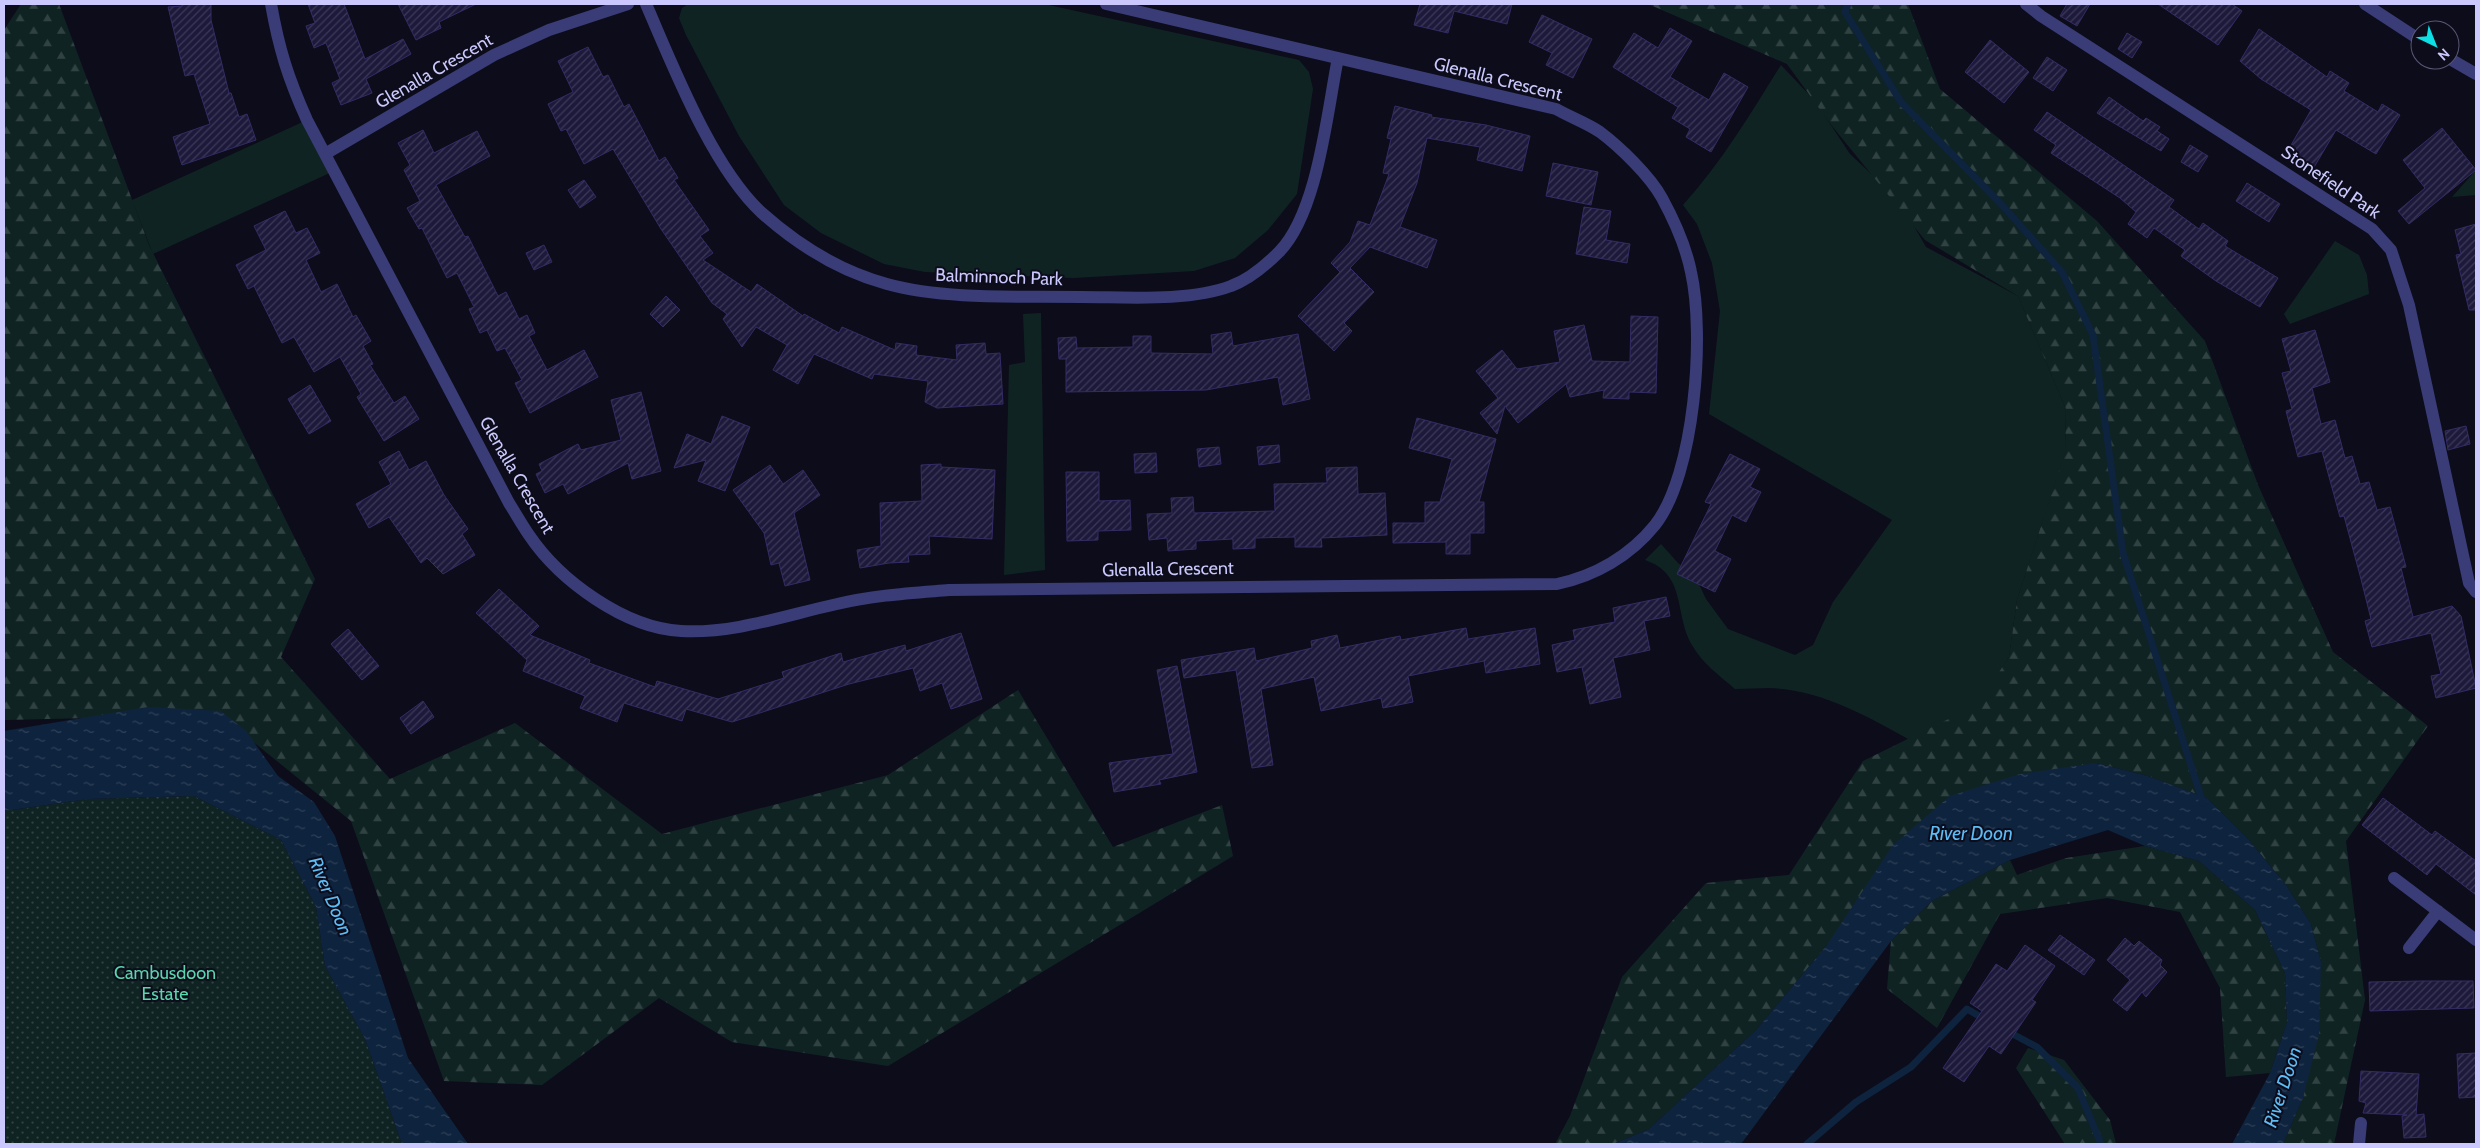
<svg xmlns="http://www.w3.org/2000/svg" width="2480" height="1148" font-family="Cabin,sans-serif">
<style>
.grass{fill:#0f2422}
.forest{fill:url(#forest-firs)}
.park{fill:url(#park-dots)}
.water{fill:url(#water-ripples)}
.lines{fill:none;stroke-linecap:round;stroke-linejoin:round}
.stream{stroke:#0e233d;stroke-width:7}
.building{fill:url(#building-hatch);stroke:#332c65}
.minor{stroke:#393c77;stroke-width:12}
.labels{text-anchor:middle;stroke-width:4;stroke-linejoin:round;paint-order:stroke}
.street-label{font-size:18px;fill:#cac8fc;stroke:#0d0c1b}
.park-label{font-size:18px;fill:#5ad6ad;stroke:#0d0c1b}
.water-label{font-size:19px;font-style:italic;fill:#5cbcf6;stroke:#0d0c1b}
</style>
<defs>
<pattern id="forest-firs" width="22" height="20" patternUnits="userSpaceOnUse" patternTransform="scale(1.25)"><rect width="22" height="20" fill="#0f2422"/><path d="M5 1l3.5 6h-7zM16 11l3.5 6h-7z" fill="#314243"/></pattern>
<pattern id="park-dots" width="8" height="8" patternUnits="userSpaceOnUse" patternTransform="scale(1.25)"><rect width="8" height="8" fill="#0f2422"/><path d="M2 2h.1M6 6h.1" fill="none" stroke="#314243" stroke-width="1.8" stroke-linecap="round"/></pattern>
<pattern id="water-ripples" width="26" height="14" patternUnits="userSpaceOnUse" patternTransform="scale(1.25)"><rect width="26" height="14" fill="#0e233d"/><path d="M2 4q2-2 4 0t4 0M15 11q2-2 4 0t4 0" fill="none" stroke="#30415a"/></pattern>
<pattern id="building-hatch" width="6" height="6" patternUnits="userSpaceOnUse" patternTransform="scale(1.25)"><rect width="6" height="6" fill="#1d193b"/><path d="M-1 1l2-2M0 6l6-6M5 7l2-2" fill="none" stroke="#3c3958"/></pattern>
</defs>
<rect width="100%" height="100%" fill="#0d0c1b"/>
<path class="grass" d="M 688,4 L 1044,4 L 1299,60 L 1309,72 L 1313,89 L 1297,194 L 1268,230 L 1235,258 L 1194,271 L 1074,278 L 925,272 L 884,264 L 821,233 L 784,205 L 739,136 L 686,35 L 679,18 L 682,8 Z
M 1781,65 L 1815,101 L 1850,154 L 1899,200 L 1926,247 L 2018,296 L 2066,409 L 2065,453 L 2017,600 L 2009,657 L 1978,705 L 1910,740 C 1867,716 1819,689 1769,688 C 1758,688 1746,689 1735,689 C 1720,676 1702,663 1692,645 C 1674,614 1687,574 1645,560 L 1661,544 L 1678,563 L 1695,576 L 1706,599 L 1728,629 L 1795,655 L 1813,645 L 1833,602 L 1892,520 L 1709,414 L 1720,311 L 1712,263 L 1697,224 L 1683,205 C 1722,162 1751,113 1781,65 Z
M 307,120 L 334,171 L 153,254 L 132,200 Z
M 2476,169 L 2476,195 L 2452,197 L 2476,170 Z
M 2335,241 L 2359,255 L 2367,275 L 2369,294 L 2290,324 L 2284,314 Z
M 1041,313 L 1045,570 L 1004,575 L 1009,365 L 1025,362 L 1023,314 Z"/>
<path class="forest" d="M 21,4 L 59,4 L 149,245 L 315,579 L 281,657 L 390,779 L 515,723 L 662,834 L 888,775 L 1018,690 L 1113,847 L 1222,805 L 1233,856 L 888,1066 L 732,1042 L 659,998 L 542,1085 L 444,1081 L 351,821 L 220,715 L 4,720 L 4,30 Z
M 1648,4 L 1908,4 L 1940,89 L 2097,221 L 2205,341 L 2258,485 L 2333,652 L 2428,726 L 2346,841 L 2365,1000 L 2334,1144 L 2283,1144 L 2303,1098 L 2321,962 L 2311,924 L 2286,885 L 2248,839 L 2207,798 L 2148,776 L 2096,763 L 1827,945 L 1756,1030 L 1649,1129 L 1613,1144 L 1555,1144 L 1570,1116 L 1622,977 L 1706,883 L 1789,875 L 1863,761 L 1977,705 L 2009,657 L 2017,600 L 2065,452 L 2066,409 L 2018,296 L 1925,240 L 1832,126 L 1787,64 Z
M 2145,846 L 2199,861 L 2255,910 L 2285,973 L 2287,1022 L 2270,1073 L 2226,1077 L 2220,988 L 2180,912 L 2107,898 L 2000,914 L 1937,1028 L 1887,989 L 1891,941 L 1932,901 L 2010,860 L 2017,875 L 2066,858 Z
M 2028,1048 L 2064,1060 L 2110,1120 L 2116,1144 L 2065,1144 L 2016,1068 Z"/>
<path class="park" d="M 194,796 L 281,840 L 316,907 L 325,966 L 365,1039 L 402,1144 L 4,1144 L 4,811 L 89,799 Z"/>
<path class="water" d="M 148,707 L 221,711 L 246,731 L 278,776 L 314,802 L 335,836 L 408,1058 L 468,1144 L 402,1144 L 365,1039 L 325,966 L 316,907 L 281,840 L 194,796 L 89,799 L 4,811 L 4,731 Z
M 2096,763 L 2148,776 L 2207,798 L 2248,839 L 2286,885 L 2311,924 L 2321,962 L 2319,1034 L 2303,1098 L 2283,1144 L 2232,1144 L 2270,1073 L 2287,1022 L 2285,973 L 2255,910 L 2199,861 L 2145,846 L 2108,830 L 2010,860 L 1932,901 L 1891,941 L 1741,1144 L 1613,1144 L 1649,1129 L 1756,1030 L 1827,945 L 1893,845 L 1950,796 L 2020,774 Z"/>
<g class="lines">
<path class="stream" d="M 1848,4 L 1845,12 L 1901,102 L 2001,204 L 2062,272 L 2093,335 L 2123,553 L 2203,803
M 2007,1031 L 2037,1047 L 2078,1088 L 2101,1144
M 1807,1144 L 1856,1102 L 1911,1067 L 1967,1009 L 1986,1020"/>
</g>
<path class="building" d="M 182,4 L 211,4 L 211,20 L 229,93 L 231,93 L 239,117 L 247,114 L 256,140 L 182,165 L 173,137 L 210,124 L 194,74 L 185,76 L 168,7 L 182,6 Z
M 308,4 L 344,4 L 365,59 L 403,39 L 411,54 L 366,79 L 372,93 L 341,105 L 332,83 L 340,79 L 326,43 L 314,48 L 306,26 L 315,23 Z
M 398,4 L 476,4 L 439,22 L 441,28 L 416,40 Z
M 1420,4 L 1512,4 L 1507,24 L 1454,11 L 1448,33 L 1414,25 Z
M 2067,4 L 2090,4 L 2077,26 L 2060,16 Z
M 2158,4 L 2232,4 L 2242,11 L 2218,45 Z
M 1542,15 L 1592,39 L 1573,78 L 1546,65 L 1552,53 L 1529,42 Z
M 1670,28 L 1692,41 L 1670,77 L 1709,100 L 1724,73 L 1748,87 L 1711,152 L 1686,137 L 1690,129 L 1672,118 L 1678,107 L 1613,67 L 1634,33 L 1658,48 Z
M 2259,29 L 2327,77 L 2330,71 L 2349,83 L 2344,91 L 2378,112 L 2382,104 L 2400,115 L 2376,154 L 2336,130 L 2313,169 L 2286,154 L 2311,110 L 2261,79 L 2240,61 Z
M 2127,33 L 2142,42 L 2132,58 L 2118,49 Z
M 1990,40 L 2029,72 L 2004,103 L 1965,72 Z
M 588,47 L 603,77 L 608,75 L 624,107 L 629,104 L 659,161 L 665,157 L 678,178 L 674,180 L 709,230 L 700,236 L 713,253 L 703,260 L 751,292 L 757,284 L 803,316 L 804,314 L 839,333 L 842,327 L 895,350 L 896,343 L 917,346 L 916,355 L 957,360 L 956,345 L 985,343 L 986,354 L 1000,353 L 1003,404 L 937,408 L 925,402 L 928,381 L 874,374 L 872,379 L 814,354 L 798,384 L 773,370 L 787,345 L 756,327 L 742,347 L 723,319 L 727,314 L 712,303 L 661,229 L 613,149 L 584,164 L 566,129 L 561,131 L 548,104 L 573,92 L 558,61 Z
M 2047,57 L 2067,70 L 2053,91 L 2033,78 Z
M 2109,97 L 2143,121 L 2146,118 L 2160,127 L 2157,131 L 2169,139 L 2161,151 L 2097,113 Z
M 1395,106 L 1432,115 L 1431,117 L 1486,125 L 1530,136 L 1522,171 L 1477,160 L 1480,147 L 1427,138 L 1417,183 L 1400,227 L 1437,240 L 1427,268 L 1370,247 L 1350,268 L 1374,292 L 1344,323 L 1352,331 L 1334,351 L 1298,316 L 1340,272 L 1331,263 L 1350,242 L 1358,221 L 1370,225 L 1389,174 L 1383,173 L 1391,139 L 1387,138 Z
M 2047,112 L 2174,200 L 2169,207 L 2199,229 L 2203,223 L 2228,241 L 2225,246 L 2278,278 L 2260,307 L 2216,281 L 2181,256 L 2185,250 L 2154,228 L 2147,238 L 2128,224 L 2136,212 L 2120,198 L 2051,153 L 2056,145 L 2034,130 Z
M 2442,128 L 2476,170 L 2409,224 L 2398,211 L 2425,188 L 2403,160 Z
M 423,130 L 434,153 L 477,131 L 490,156 L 436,185 L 465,237 L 468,236 L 498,296 L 506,292 L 519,319 L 527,315 L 535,333 L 529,336 L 547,370 L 584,350 L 598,377 L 530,413 L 515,383 L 522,380 L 505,348 L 497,351 L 487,330 L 480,333 L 469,309 L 474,307 L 457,273 L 447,278 L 422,228 L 419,229 L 407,208 L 420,201 L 404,170 L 410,165 L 398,143 Z
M 2190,145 L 2208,156 L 2198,172 L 2181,162 Z
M 1553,163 L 1598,172 L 1591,205 L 1546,196 Z
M 584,180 L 596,197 L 580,208 L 568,190 Z
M 2247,183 L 2280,204 L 2269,222 L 2236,201 Z
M 1584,207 L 1611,211 L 1606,240 L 1630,244 L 1627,263 L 1576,254 Z
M 285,211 L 296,233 L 307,228 L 320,253 L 306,260 L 321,292 L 337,284 L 353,317 L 356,315 L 371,341 L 363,346 L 373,364 L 370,365 L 394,403 L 405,396 L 419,419 L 384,441 L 357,397 L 361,394 L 340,357 L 314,372 L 294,337 L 282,343 L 254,286 L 248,289 L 236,265 L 266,250 L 254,226 Z
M 2476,224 L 2476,310 L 2469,310 L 2456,255 L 2461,254 L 2455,230 Z
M 544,245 L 552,262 L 534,270 L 526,253 Z
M 666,296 L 680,310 L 663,327 L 650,314 Z
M 1631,316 L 1658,317 L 1656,393 L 1629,392 L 1629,399 L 1603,398 L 1604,390 L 1570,397 L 1566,384 L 1518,423 L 1505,406 L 1497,434 L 1480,413 L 1498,398 L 1476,371 L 1502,350 L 1517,369 L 1560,362 L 1554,331 L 1584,325 L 1592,361 L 1630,362 Z
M 2315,330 L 2330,382 L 2312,388 L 2321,424 L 2335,420 L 2345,458 L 2352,456 L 2360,484 L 2369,482 L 2377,510 L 2390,507 L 2406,567 L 2401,568 L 2413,617 L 2452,606 L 2461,616 L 2476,688 L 2436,698 L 2431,676 L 2441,674 L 2431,633 L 2372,647 L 2365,621 L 2371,619 L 2361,579 L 2344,516 L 2340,517 L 2322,451 L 2298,457 L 2286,411 L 2292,409 L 2282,373 L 2291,371 L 2282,339 Z
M 1231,332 L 1233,346 L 1298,334 L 1310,399 L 1283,405 L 1278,377 L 1206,390 L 1066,392 L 1066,359 L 1059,359 L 1058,338 L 1076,337 L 1077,348 L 1133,347 L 1133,336 L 1151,336 L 1151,353 L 1213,354 L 1211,335 Z
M 310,385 L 331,421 L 309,434 L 288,399 Z
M 641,392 L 661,471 L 632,479 L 628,463 L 568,494 L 563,484 L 545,493 L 536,474 L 542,471 L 539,464 L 578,444 L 581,450 L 621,440 L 611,400 Z
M 722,416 L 750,427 L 725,491 L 698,481 L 706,460 L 674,468 L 687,434 L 711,444 Z
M 1417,418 L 1496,439 L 1479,502 L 1484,502 L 1484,533 L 1470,533 L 1470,554 L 1446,554 L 1446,542 L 1393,543 L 1393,523 L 1425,523 L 1425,502 L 1440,502 L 1452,459 L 1409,448 Z
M 2466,426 L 2470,444 L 2448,450 L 2445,431 Z
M 1279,445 L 1280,462 L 1259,465 L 1257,447 Z
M 1219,447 L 1221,464 L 1199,467 L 1197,449 Z
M 399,451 L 409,470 L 426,461 L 444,495 L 468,529 L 462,534 L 475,555 L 443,574 L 427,558 L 421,563 L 389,517 L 369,528 L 356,504 L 391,484 L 379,462 Z
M 1156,453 L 1157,472 L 1135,473 L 1134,454 Z
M 1730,454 L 1760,469 L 1750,487 L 1761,492 L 1746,522 L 1732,515 L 1715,551 L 1731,559 L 1715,592 L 1677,574 L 1711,504 L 1705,502 Z
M 941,464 L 941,467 L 995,470 L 992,539 L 929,536 L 930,554 L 908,555 L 909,562 L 889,563 L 860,568 L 857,550 L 881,546 L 880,503 L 922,501 L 921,465 Z
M 770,465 L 783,484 L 803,470 L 820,495 L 794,513 L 810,580 L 785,586 L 779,563 L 771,565 L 764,533 L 733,490 Z
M 1357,467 L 1358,494 L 1385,493 L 1387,535 L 1321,538 L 1322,547 L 1295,547 L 1295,537 L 1255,538 L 1255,548 L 1233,549 L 1233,539 L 1196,541 L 1196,549 L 1168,551 L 1167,538 L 1149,540 L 1147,514 L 1172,513 L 1171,498 L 1193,497 L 1194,513 L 1275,511 L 1274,484 L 1327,483 L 1326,468 Z
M 1066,472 L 1099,472 L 1099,501 L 1130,500 L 1131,530 L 1098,531 L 1098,540 L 1067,541 Z
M 499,589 L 539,626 L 530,635 L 590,660 L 589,663 L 655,687 L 657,681 L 718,699 L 784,678 L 782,672 L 841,653 L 843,662 L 905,645 L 906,651 L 961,633 L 982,699 L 951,709 L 942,683 L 920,691 L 913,668 L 849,684 L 732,722 L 686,709 L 682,721 L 624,703 L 617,722 L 580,708 L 585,696 L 523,671 L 527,660 L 476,613 Z
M 1666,597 L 1670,616 L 1644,621 L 1650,650 L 1613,658 L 1621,697 L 1590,704 L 1582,667 L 1557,672 L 1552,645 L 1575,640 L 1573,630 L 1615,622 L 1613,608 Z
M 1466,628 L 1468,639 L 1535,628 L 1540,664 L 1486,673 L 1484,661 L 1408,676 L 1413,702 L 1383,708 L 1381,698 L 1321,711 L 1314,677 L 1261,689 L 1273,765 L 1252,768 L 1236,670 L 1184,678 L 1181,660 L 1254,648 L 1256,661 L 1312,648 L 1311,641 L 1337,635 L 1340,648 L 1400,636 L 1401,640 Z
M 348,629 L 379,666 L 362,680 L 331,644 Z
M 1177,666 L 1197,772 L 1159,780 L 1161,784 L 1114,792 L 1109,763 L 1173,754 L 1157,670 Z
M 423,701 L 434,717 L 411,734 L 400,718 Z
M 2383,798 L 2432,835 L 2435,831 L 2476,861 L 2476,895 L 2436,864 L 2427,875 L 2362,825 Z
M 2060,935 L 2095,960 L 2084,975 L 2048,950 Z
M 2125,938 L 2134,946 L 2139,941 L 2162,960 L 2160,965 L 2167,972 L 2146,997 L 2142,992 L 2127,1011 L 2113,1000 L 2130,980 L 2107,960 Z
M 2025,945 L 2055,966 L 2032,1000 L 2036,1002 L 2001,1054 L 1989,1046 L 1964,1082 L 1943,1068 L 1982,1011 L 1970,1003 L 1996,964 L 2007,971 Z
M 2422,981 L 2473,981 L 2474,1008 L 2370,1011 L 2369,982 Z
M 2476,1053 L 2476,1097 L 2459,1098 L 2457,1054 Z
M 2361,1071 L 2419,1074 L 2416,1115 L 2424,1114 L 2426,1137 L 2404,1138 L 2402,1116 L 2407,1115 L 2363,1113 L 2366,1103 L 2359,1101 Z"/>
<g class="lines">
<path class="minor" d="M 271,4 C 279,49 288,78 307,120 L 509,503 C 516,514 522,525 529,535 C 560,581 625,628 681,631 C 734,634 786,615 837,604 C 874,595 912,593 949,590 L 1557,584 C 1595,576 1630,556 1655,525 C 1695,474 1705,334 1691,272 C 1686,247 1674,220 1662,198 C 1650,176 1620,147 1600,132 C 1587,123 1570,117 1556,109 L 1106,4
M 646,4 C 673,66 712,167 762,213 C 799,246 839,271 887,284 C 945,300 1020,296 1081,297 C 1125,297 1189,302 1231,286 C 1248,280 1266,265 1279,252 C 1318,212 1327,112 1338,58
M 2026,4 L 2041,16 L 2372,229 L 2391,250 L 2409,305 L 2469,583 L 2476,592
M 2365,4 L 2420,40
M 2450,59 L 2476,74
M 325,154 L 494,55 L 549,30 L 628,4
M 2394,878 L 2476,940
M 2409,948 L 2438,911
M 2359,1144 L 2361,1123"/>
</g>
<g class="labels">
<g class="street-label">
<text transform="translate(434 71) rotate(-30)" y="6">Glenalla Crescent</text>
<text transform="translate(1498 79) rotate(14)" y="6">Glenalla Crescent</text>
<text transform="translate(2331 182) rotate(34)" y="6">Stonefield Park</text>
<text transform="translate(999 277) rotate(2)" y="6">Balminnoch Park</text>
<text transform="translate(517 475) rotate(60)" y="6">Glenalla Crescent</text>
<text transform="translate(1168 569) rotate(-1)" y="6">Glenalla Crescent</text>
</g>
<g class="park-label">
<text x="165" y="979">Cambusdoon<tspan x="165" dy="21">Estate</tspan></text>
</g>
<g class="water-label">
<text x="1971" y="840">River Doon</text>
<text transform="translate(331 896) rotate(67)" y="7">River Doon</text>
<text transform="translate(2282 1087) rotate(-72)" y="7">River Doon</text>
</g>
</g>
<rect width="2480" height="1148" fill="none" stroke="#cac8fc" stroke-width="10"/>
<g transform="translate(2435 45) rotate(137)"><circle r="24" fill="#0d0c1b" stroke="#595775"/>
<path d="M0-4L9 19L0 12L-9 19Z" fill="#0ce0e4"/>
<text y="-8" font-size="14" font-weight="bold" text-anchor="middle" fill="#cac8fc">N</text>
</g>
</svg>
